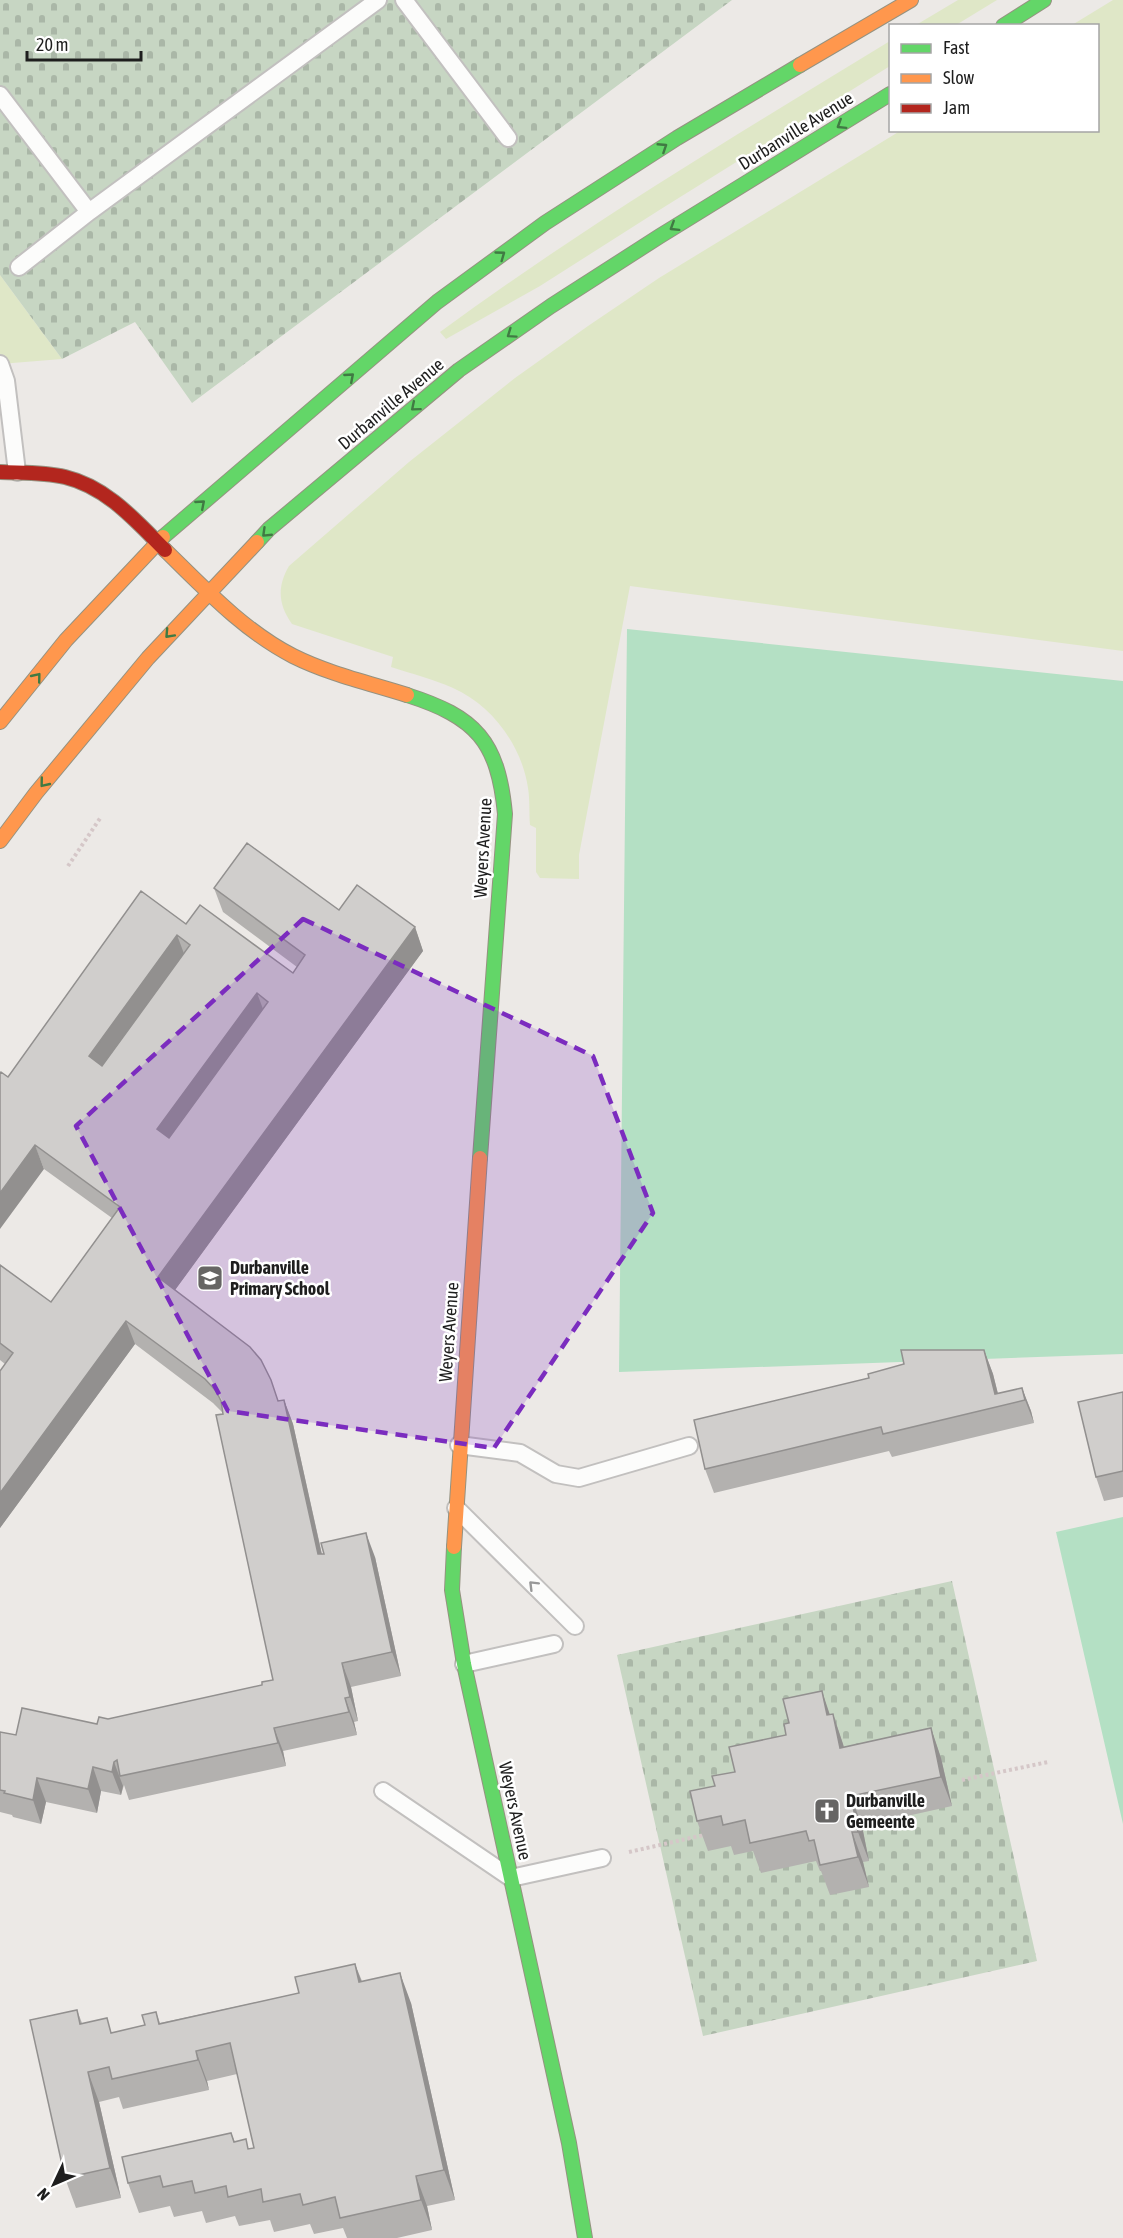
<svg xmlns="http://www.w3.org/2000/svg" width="1123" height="2238" font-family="'Asap Condensed',sans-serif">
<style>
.grass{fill:#dfe7c7}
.cemetery{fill:url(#cemetery-stones)}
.pitch{fill:#b4e0c4}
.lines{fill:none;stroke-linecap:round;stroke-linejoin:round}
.lane-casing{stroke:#c2c0bf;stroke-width:20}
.fast-casing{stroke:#959280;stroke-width:16}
.slow-casing{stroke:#959280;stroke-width:16}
.jam-casing{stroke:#959280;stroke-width:16}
.path{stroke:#d5c7c8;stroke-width:4;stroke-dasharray:3 3;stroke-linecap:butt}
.lane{stroke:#fcfcfb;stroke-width:16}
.fast{stroke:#63d668;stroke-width:14}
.slow{stroke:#ff974d;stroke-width:14}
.jam{stroke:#b3261e;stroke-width:14}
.wall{fill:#b3b1af}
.shaded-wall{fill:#92908f}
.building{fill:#d0cecc;stroke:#92908f;stroke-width:1.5;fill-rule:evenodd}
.oneway{stroke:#407a43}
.oneway2{stroke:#989898}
.marked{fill:#7b2cbf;fill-opacity:0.2;stroke:#7b2cbf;stroke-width:4.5;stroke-dasharray:12 8;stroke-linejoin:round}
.labels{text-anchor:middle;stroke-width:5;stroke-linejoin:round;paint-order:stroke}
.street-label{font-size:18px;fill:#1e1e1e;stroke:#fff}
.poi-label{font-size:18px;font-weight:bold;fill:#1e1e1e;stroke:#fff;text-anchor:start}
</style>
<defs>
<pattern id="cemetery-stones" width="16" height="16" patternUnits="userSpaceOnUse" patternTransform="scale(1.5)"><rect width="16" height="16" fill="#c7d6c3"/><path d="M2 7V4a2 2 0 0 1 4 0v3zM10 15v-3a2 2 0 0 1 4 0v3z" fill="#aab7a7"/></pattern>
</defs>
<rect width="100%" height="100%" fill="#ece9e6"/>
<path class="grass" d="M 958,0 L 997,0 L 956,25 L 916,25 Z
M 1113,0 L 1123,0 L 1123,651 L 630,586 L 579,855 L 579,879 L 540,878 L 536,872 L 536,828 L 530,825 C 529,813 530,800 528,788 C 522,746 492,705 453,688 C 433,679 412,674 391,667 L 393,657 L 292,624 C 278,604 277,587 289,566 L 409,462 L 515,378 L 588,326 L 659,278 L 900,131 L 1098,130 L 1098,26 L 1072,25 Z
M 890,41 L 890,66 L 661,209 L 540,286 L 446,339 L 440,332 C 584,226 738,134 890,41 Z
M 0,275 L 62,359 L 0,364 Z"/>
<path class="cemetery" d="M 0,0 L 732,0 L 192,403 L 135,322 L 62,359 L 0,275 Z
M 952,1581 L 1037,1961 L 703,2036 L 617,1655 Z"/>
<path class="pitch" d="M 627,629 L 1123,681 L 1123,1354 L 619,1372 Z
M 1123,1517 L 1123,1824 L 1056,1532 Z"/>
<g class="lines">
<defs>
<path id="lane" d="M 404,0 L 508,138
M 0,95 L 89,212
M 19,267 L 89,212 L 378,0
M 0,364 L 6,381 L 17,472
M 459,1445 L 520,1453 L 556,1474 L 579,1478 L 689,1446
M 456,1508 L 575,1626
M 464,1664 L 554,1644
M 383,1791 L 511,1878 L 602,1858"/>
<path id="fast" d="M 1003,26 L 1044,0
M 163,537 L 437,302 L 545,223 L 677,138 L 800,65
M 257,542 L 269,529 L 459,370 L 551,306 L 660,236 L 890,94
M 407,695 C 476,717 498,741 505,814 L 480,1158
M 454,1547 L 452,1590 L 464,1664 L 569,2143 L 585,2238"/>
<path id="slow" d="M 800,65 L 911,0
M 165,550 C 204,588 244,631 293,656 C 329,674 369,683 407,695
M 0,722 L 66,640 L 163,537
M 0,841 L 36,793 L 148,658 L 257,542
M 454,1547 L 480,1158"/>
<path id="jam" d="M 0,472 C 22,473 44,472 65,477 C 107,487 136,521 165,550"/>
</defs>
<use href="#lane" class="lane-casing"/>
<use href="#fast" class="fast-casing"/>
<use href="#slow" class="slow-casing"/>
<use href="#jam" class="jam-casing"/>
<path class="path" d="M 68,866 L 101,817
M 962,1780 L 1048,1762
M 629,1852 L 704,1835"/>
<use href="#lane" class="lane"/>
<use href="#fast" class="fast"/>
<use href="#slow" class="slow"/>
<use href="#jam" class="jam"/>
</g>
<path class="wall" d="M 214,888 L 339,910 L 415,927 L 423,951 L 175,1290 L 279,1401 L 284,1400 L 293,1424 L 322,1554 L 375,1557 L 401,1676 L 351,1687 L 358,1721 L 354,1722 L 357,1735 L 283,1751 L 286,1766 L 129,1800 L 124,1785 L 121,1795 L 101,1791 L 97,1813 L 46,1802 L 41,1824 L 13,1817 L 12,1815 L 0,1812 L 0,1732 L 16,1735 L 97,1724 L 108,1719 L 262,1685 L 273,1680 L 223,1413 L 213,1403 L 135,1344 L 0,1528 L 0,1371 L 5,1364 L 0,1360 L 0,1265 L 51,1302 L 112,1218 L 44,1169 L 8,1077 L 186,924 L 293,973 L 297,967 L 223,912 Z
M 984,1350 L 993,1374 L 998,1394 L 1022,1388 L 1031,1411 L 1034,1423 L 892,1457 L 889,1451 L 714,1493 L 705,1469 L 869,1378 Z
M 1123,1392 L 1123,1497 L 1104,1501 L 1096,1477 Z
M 833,1714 L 844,1747 L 931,1728 L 941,1758 L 952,1806 L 862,1826 L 869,1861 L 863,1862 L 869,1887 L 830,1895 L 821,1871 L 820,1871 L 816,1861 L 761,1873 L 753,1851 L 734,1855 L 731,1846 L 708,1851 L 697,1821 L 715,1786 L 735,1772 L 830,1715 Z
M 355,1964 L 362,1981 L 411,2003 L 455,2200 L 427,2206 L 432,2230 L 397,2238 L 347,2238 L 343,2228 L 314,2234 L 310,2224 L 274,2232 L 270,2220 L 239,2226 L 235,2216 L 206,2223 L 202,2211 L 174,2217 L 170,2206 L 139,2213 L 128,2183 L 231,2133 L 235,2142 L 249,2149 L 254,2148 L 237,2074 L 207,2081 L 209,2090 L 123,2109 L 119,2097 L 99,2102 L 121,2198 L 76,2208 L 65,2178 L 77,2010 L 82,2023 L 113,2033 L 145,2025 L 156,2012 L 160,2023 L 299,1993 Z"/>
<path class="shaded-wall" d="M 415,927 L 423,951 L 167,1301 L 158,1277 Z
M 177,935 L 186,959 L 98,1080 L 89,1056 Z
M 257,993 L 266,1017 L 166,1153 L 157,1129 Z
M 35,1145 L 44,1169 L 0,1229 L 0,1193 Z
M 126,1321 L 135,1344 L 0,1528 L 0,1493 Z
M 984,1350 L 993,1374 L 1001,1406 L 995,1394 Z
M 1022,1388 L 1031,1411 L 1034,1423 L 1025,1400 Z
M 284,1400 L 293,1424 L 327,1578 L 318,1554 Z
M 366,1533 L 375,1557 L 401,1676 L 392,1652 Z
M 342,1663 L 351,1687 L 358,1721 L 350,1697 Z
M 822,1691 L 832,1721 L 827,1715 Z
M 345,1698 L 354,1722 L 357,1735 L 349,1712 Z
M 833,1714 L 843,1744 L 851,1778 L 840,1748 Z
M 274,1728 L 283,1751 L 286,1766 L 278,1743 Z
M 931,1728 L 941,1758 L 952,1806 L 941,1777 Z
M 114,1762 L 123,1786 L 121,1795 L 112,1772 Z
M 93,1767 L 101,1791 L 97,1813 L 88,1789 Z
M 37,1778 L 46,1802 L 41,1824 L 33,1800 Z
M 851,1796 L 862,1826 L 869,1861 L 858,1832 Z
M 852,1832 L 863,1862 L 869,1887 L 858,1857 Z
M 355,1964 L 366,1994 L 359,1982 Z
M 400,1973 L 411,2003 L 455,2200 L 444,2170 Z
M 196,2051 L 207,2081 L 209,2090 L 198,2060 Z
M 88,2072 L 99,2102 L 121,2198 L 110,2168 Z
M 416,2176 L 427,2206 L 432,2230 L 421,2200 Z"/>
<path class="building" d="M 247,843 L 339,910 L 357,885 L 415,927 L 158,1277 L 250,1347 L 261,1360 L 271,1380 L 278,1401 L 284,1400 L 318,1554 L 324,1554 L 321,1543 L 366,1533 L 392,1652 L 342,1663 L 350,1697 L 345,1698 L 349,1712 L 274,1728 L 278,1743 L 120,1776 L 117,1760 L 114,1762 L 112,1772 L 93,1767 L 88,1789 L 37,1778 L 33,1800 L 4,1793 L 5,1791 L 0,1790 L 0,1732 L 16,1735 L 22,1708 L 97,1724 L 99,1717 L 108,1719 L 262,1685 L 262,1682 L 273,1680 L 216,1415 L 223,1414 L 221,1401 L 216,1391 L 205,1379 L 126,1321 L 0,1493 L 0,1371 L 13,1353 L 0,1343 L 0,1265 L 51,1302 L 120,1207 L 35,1145 L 0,1193 L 0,1074 L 1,1072 L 8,1077 L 141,891 L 186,924 L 200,905 L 293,973 L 305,955 L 214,888 ZM 177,935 L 190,945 L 102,1066 L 89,1056 ZM 257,993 L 268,1002 L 169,1138 L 157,1129 Z
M 901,1350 L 984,1350 L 995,1394 L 1022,1388 L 1025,1400 L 883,1434 L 881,1427 L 705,1469 L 694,1420 L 869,1378 L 868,1374 L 904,1364 Z
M 1123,1392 L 1123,1471 L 1096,1477 L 1078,1402 Z
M 822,1691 L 827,1715 L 833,1714 L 840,1748 L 931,1728 L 941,1777 L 851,1796 L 858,1832 L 852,1832 L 858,1857 L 820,1865 L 814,1840 L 809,1841 L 806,1831 L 750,1843 L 745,1820 L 723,1825 L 721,1816 L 697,1821 L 690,1791 L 715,1786 L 712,1776 L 735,1772 L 729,1747 L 786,1735 L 784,1724 L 789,1723 L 783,1699 Z
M 355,1964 L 359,1982 L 400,1973 L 444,2170 L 416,2176 L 421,2200 L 340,2218 L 335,2197 L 303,2205 L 300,2194 L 263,2202 L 261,2189 L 228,2197 L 226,2186 L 195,2193 L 192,2181 L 163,2187 L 160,2176 L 128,2183 L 122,2157 L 231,2133 L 234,2142 L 246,2139 L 248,2149 L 254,2148 L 230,2043 L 196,2051 L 198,2060 L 112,2079 L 109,2067 L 88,2072 L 110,2168 L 65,2178 L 30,2020 L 77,2010 L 80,2024 L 107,2018 L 111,2033 L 145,2025 L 142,2015 L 156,2012 L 159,2024 L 299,1993 L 295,1977 Z"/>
<defs><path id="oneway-chevron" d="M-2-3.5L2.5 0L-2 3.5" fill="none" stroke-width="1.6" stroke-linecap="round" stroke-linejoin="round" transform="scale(1.5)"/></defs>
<g class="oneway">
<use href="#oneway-chevron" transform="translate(841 125) rotate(148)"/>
<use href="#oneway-chevron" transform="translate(663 147) rotate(-33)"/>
<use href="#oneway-chevron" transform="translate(674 227) rotate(148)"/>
<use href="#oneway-chevron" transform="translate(501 255) rotate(-36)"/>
<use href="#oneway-chevron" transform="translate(511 334) rotate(145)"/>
<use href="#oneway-chevron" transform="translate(350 377) rotate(-41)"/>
<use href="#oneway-chevron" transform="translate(415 407) rotate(140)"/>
<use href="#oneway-chevron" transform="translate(201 504) rotate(-41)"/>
<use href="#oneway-chevron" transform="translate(266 533) rotate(136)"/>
<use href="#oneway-chevron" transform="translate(169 634) rotate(133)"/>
<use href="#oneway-chevron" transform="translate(37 677) rotate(-51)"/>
<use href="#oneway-chevron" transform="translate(44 783) rotate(129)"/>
</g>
<use class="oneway2" href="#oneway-chevron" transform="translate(533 1585) rotate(-135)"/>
<path class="marked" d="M 303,919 L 593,1056 L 653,1213 L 494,1448 L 228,1411 L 76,1126 Z"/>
<defs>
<symbol id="school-square" viewBox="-11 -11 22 22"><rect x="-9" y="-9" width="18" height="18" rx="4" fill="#666564" stroke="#fff"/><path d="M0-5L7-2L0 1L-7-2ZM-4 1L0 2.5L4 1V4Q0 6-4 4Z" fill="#fff"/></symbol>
<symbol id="church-square" viewBox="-11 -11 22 22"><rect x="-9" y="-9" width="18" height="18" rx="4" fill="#666564" stroke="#fff"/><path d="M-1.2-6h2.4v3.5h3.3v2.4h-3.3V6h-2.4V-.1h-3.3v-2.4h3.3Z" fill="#fff"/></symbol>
</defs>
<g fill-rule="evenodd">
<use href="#school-square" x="195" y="1263" width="30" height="30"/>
<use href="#church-square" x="812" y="1796" width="30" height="30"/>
</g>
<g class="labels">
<g class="street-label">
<text transform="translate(796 131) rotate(-32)" y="6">Durbanville Avenue</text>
<text transform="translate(391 404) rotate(-40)" y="6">Durbanville Avenue</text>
<text transform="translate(483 848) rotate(-87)" y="6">Weyers Avenue</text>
<text transform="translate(449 1332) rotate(-86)" y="6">Weyers Avenue</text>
<text transform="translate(515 1811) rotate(78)" y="6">Weyers Avenue</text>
</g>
<g class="poi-label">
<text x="230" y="1274">Durbanville<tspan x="230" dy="21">Primary School</tspan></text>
<text x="846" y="1807">Durbanville<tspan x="846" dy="21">Gemeente</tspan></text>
</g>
</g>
<rect x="889" y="24" width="210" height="108" fill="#ffffff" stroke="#a5a5a5" stroke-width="1.5"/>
<rect x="901" y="44" width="30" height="9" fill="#63d668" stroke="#a5a5a5" stroke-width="1.5"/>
<text x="943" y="54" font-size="18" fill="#1e1e1e">Fast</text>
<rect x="901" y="74" width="30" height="9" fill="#ff974d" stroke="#a5a5a5" stroke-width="1.5"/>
<text x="943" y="84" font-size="18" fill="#1e1e1e">Slow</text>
<rect x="901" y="104" width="30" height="9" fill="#b3261e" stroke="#a5a5a5" stroke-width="1.5"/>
<text x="943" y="114" font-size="18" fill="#1e1e1e">Jam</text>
<g transform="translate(54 2184) rotate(226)" stroke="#ffffff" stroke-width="4.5" paint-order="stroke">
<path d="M0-4.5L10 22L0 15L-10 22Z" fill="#1e1e1e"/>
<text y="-9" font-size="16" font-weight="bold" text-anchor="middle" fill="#1e1e1e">N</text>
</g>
<path d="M27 51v9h114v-9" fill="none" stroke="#1e1e1e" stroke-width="3"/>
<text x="36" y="51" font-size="18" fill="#1e1e1e" stroke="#ffffff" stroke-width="4.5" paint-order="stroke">20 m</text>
</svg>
